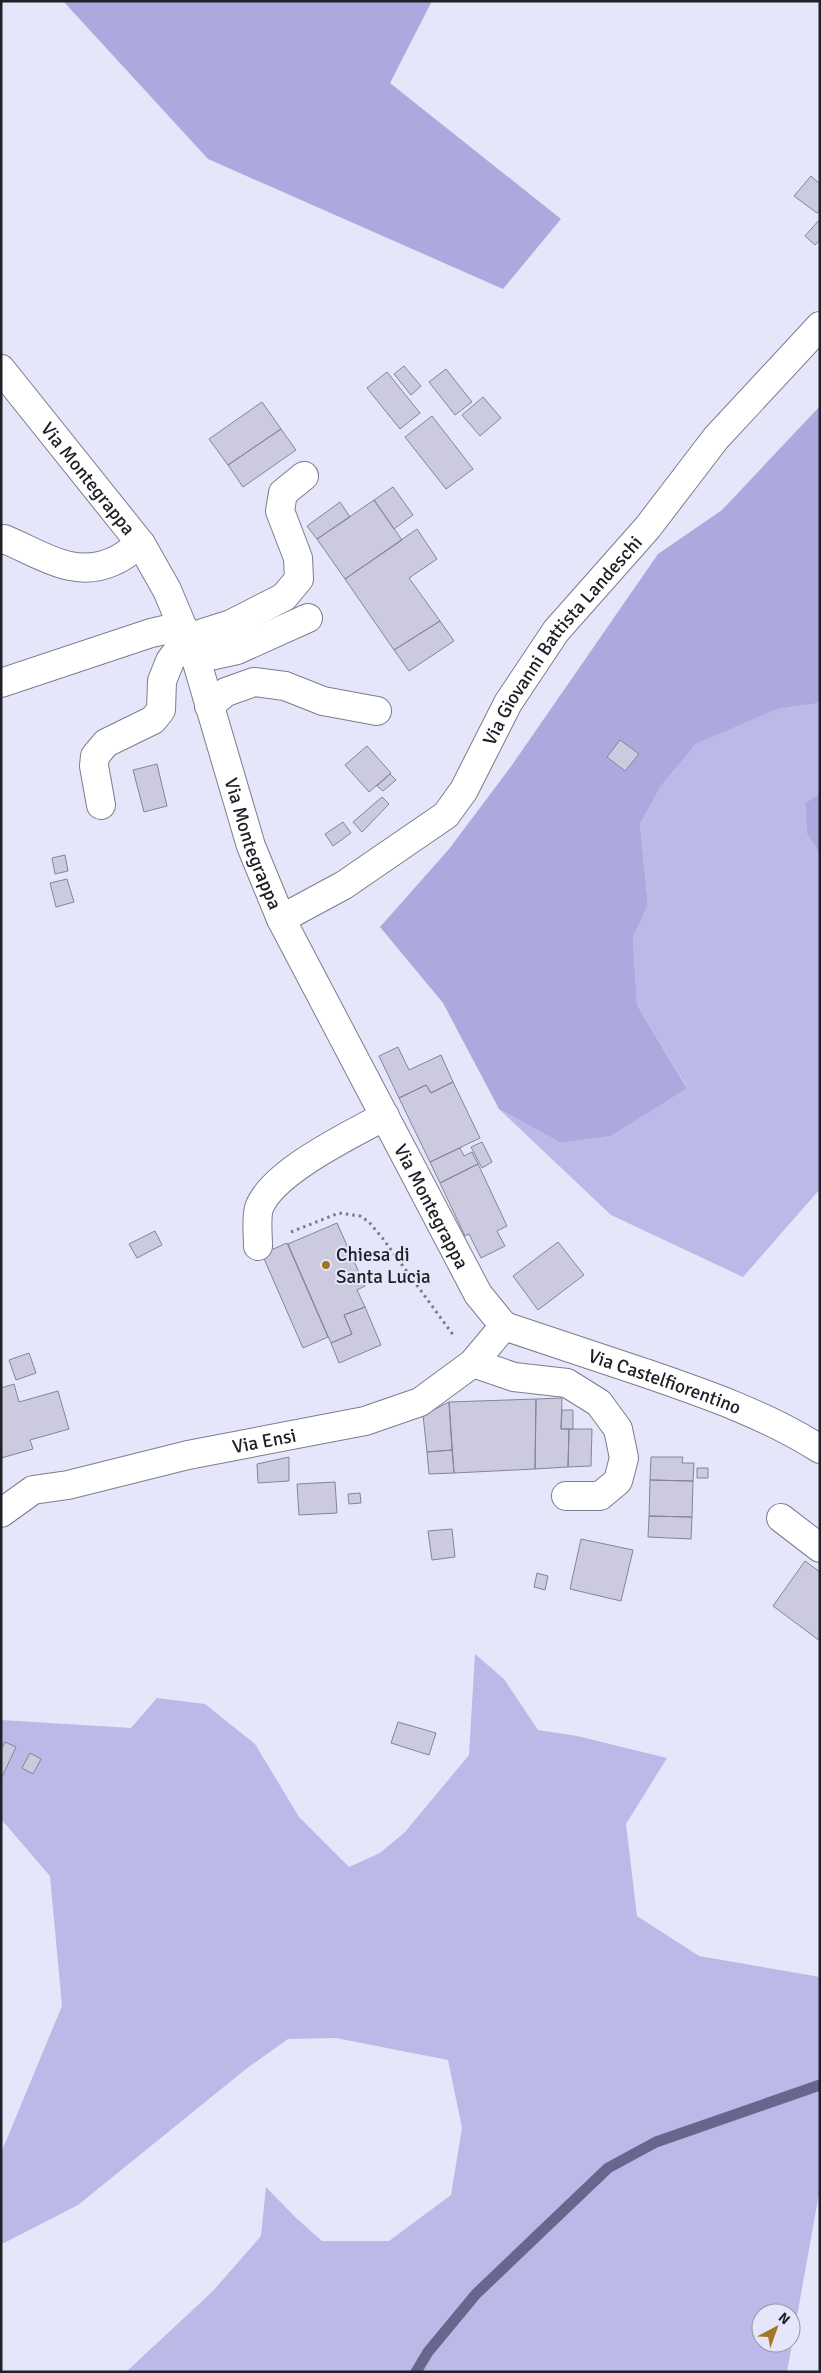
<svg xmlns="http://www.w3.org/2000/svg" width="821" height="2373" font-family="Signika,sans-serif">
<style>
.green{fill:#bcb8e7;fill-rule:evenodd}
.forest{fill:#ada9de}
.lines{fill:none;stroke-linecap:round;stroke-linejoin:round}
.stream{stroke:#69658c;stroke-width:11}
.building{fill:#cbcadf;stroke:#858497}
.minor-casing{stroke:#7d7c8f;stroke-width:30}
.path{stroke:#7a7a87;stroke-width:3;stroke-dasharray:2.5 4;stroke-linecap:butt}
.minor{stroke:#fff;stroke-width:28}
.poi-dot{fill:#a27627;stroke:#e6e6fa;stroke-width:2}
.labels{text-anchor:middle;stroke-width:4;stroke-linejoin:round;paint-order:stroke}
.street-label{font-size:19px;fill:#202027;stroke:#e6e6fa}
.poi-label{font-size:19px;fill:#202027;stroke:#e6e6fa;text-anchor:start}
</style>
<rect width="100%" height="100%" fill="#e6e6fa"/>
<path class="green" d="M 820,703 L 820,793 L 805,805 L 807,834 L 820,854 L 820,1189 L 743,1277 L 611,1215 L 499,1109 L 561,1143 L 611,1136 L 687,1087 L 637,1005 L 633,937 L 648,905 L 640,824 L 661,786 L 696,744 L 778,709 Z
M 475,1654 L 504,1679 L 538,1730 L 577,1736 L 667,1758 L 626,1824 L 637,1916 L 699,1956 L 820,1977 L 820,2188 L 787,2372 L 126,2372 L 213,2291 L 261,2236 L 266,2187 L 296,2218 L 322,2241 L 389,2241 L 451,2195 L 462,2128 L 448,2060 L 336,2038 L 288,2039 L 246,2069 L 78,2205 L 4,2243 L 1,2243 L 1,2153 L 62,2006 L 50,1876 L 1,1819 L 1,1720 L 131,1728 L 157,1698 L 205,1704 L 255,1744 L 299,1817 L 349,1867 L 380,1853 L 405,1832 L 469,1755 ZM 761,2313 L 791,2313 L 791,2343 L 761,2343 Z"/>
<path class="forest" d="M 63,1 L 432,1 L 390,83 L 561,219 L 503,289 L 208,159 Z
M 820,406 L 820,703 L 778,709 L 696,744 L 661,786 L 640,824 L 648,905 L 633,937 L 637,1005 L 687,1088 L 611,1136 L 561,1143 L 499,1109 L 443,1003 L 380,927 L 449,849 L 512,765 L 658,554 L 722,510 Z
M 820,793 L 820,854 L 807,834 L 805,804 Z"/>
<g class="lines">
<path class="stream" d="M 416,2372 L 428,2352 L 476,2294 L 608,2168 L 656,2142 L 820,2085"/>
</g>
<path class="building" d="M 811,176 L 820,184 L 820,210 L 817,213 L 794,196 Z
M 820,219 L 820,240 L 815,245 L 805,236 Z
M 404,366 L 421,386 L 411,395 L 394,374 Z
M 446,369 L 472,402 L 455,415 L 429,382 Z
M 387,372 L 420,413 L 400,429 L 367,388 Z
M 483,397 L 501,418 L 480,436 L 462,415 Z
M 262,402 L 281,429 L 228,465 L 209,439 Z
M 432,416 L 473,469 L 446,489 L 405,437 Z
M 281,429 L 296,450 L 243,487 L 228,465 Z
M 393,487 L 413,515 L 394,529 L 374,500 Z
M 374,500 L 402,540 L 345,579 L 317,539 Z
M 340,502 L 350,517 L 317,539 L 307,526 Z
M 417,529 L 437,559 L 409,578 L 440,621 L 394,650 L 345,579 Z
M 440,621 L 454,641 L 409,671 L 394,650 Z
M 620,740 L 639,754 L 625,771 L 607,757 Z
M 367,746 L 391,773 L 369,792 L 345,765 Z
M 157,764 L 167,806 L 144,812 L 133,770 Z
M 390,774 L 396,780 L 383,791 L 377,786 Z
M 382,797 L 389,804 L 362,832 L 353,822 Z
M 343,822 L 351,833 L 333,846 L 325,834 Z
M 65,855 L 68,871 L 55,874 L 52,858 Z
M 67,879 L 74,902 L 56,907 L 50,883 Z
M 398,1047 L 409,1070 L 441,1055 L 453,1082 L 431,1093 L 426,1085 L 399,1098 L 379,1056 Z
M 453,1082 L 480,1138 L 430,1162 L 399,1098 L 426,1085 L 431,1093 Z
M 482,1142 L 492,1162 L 482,1168 L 471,1147 Z
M 460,1148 L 464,1156 L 472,1152 L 478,1164 L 440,1183 L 430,1162 Z
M 478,1164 L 507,1226 L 497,1231 L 505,1246 L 481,1258 L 469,1234 L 465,1236 L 440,1183 Z
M 337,1223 L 365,1286 L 357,1290 L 365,1307 L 344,1315 L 352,1334 L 331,1343 L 288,1244 Z
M 155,1231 L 162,1245 L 137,1258 L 129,1244 Z
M 558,1242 L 584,1275 L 538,1310 L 513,1276 Z
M 287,1243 L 328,1337 L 303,1348 L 262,1254 Z
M 365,1307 L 381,1345 L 339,1363 L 331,1343 L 352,1334 L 344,1315 Z
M 29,1353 L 36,1373 L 16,1380 L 9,1360 Z
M 14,1384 L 19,1402 L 58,1391 L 69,1429 L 30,1440 L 33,1449 L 1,1458 L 1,1388 Z
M 562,1398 L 561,1429 L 569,1429 L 568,1467 L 535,1469 L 536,1399 Z
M 536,1399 L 535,1469 L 454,1473 L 449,1402 Z
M 449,1402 L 452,1450 L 427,1452 L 423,1415 Z
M 562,1410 L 573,1410 L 573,1429 L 561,1429 Z
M 569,1429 L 592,1429 L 591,1466 L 568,1467 Z
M 452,1450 L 454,1473 L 429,1474 L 427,1452 Z
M 289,1457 L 289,1481 L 258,1483 L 257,1464 Z
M 651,1457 L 683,1457 L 682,1463 L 694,1463 L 693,1481 L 650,1480 Z
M 697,1468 L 708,1468 L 708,1478 L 697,1478 Z
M 650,1480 L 693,1481 L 692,1517 L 649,1516 Z
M 335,1482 L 337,1513 L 299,1515 L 297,1484 Z
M 360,1493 L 361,1503 L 349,1504 L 348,1494 Z
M 649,1516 L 692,1517 L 691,1539 L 648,1537 Z
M 452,1529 L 455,1557 L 432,1560 L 428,1531 Z
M 581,1539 L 633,1550 L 621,1601 L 570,1589 Z
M 805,1561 L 820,1572 L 820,1641 L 773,1606 Z
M 537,1573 L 548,1576 L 545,1590 L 534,1587 Z
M 398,1722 L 436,1733 L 429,1755 L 391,1743 Z
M 5,1742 L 16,1747 L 1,1779 L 1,1750 Z
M 30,1753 L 41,1759 L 33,1774 L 22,1768 Z"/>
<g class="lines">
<defs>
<g id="minor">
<path id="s1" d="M 1,369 L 141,544 L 167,590 L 196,659 L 251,846 L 281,919 L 478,1294 L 504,1326"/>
<path d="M 1,540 L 4,539 C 41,554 74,580 114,561 C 124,557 132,549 141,544"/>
<path d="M 196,659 L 237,650 L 308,618"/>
<path d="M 1,683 L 151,633 L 182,626"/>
<path d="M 209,706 L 226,692 L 254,682 L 285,686 L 323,701 L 377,711"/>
<path d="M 101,805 L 94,766 L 95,756 L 106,743 L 153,720 L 161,710 L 162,681 L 170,661 L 187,638 L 231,624 L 284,597 L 299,579 L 298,558 L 280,511 L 283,493 L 304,476"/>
<path id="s2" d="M 281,919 L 344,885 L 446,815 L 464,790 L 508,703 L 556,631 L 648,527 L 716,438 L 820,326"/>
<path d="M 258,1246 C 258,1235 256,1218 259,1208 C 272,1172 352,1134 385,1116"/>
<path id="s3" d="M 504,1326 C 550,1341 596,1357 642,1372 C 703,1393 765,1414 820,1449"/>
<path d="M 473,1363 L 514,1377 L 567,1383 L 599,1403 L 618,1429 L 624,1458 L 618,1481 L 600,1496 L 566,1496"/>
<path id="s4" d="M 1,1513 L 33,1490 L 68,1485 L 188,1455 L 365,1421 L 420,1402 L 473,1363 L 504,1326"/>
<path d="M 781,1518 L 820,1548"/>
</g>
</defs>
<use href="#minor" class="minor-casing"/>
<path class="path" d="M 291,1232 L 339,1213 L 360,1216 L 369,1222 L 384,1240 L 454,1336"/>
<use href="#minor" class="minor"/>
</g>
<circle class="poi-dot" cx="326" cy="1265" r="5"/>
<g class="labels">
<g class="street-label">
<text dy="7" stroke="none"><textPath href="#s1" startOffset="140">Via Montegrappa</textPath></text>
<text dy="7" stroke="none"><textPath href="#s2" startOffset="406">Via Giovanni Battista Landeschi</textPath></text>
<text dy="7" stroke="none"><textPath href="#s1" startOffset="545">Via Montegrappa</textPath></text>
<text dy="7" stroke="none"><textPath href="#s1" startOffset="950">Via Montegrappa</textPath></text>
<text dy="7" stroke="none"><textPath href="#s3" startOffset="170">Via Castelfiorentino</textPath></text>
<text dy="7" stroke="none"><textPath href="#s4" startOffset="276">Via Ensi</textPath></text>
</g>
<g class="poi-label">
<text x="336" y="1261">Chiesa di<tspan x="336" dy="22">Santa Lucia</tspan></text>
</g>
</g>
<rect width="821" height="2373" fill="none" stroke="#202027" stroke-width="5"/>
<g transform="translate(776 2328) rotate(41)"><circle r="24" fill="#e6e6fa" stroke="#9797a6"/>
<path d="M0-4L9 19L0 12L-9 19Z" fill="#a27627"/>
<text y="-8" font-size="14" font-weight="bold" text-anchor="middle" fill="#202027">N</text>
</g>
</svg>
